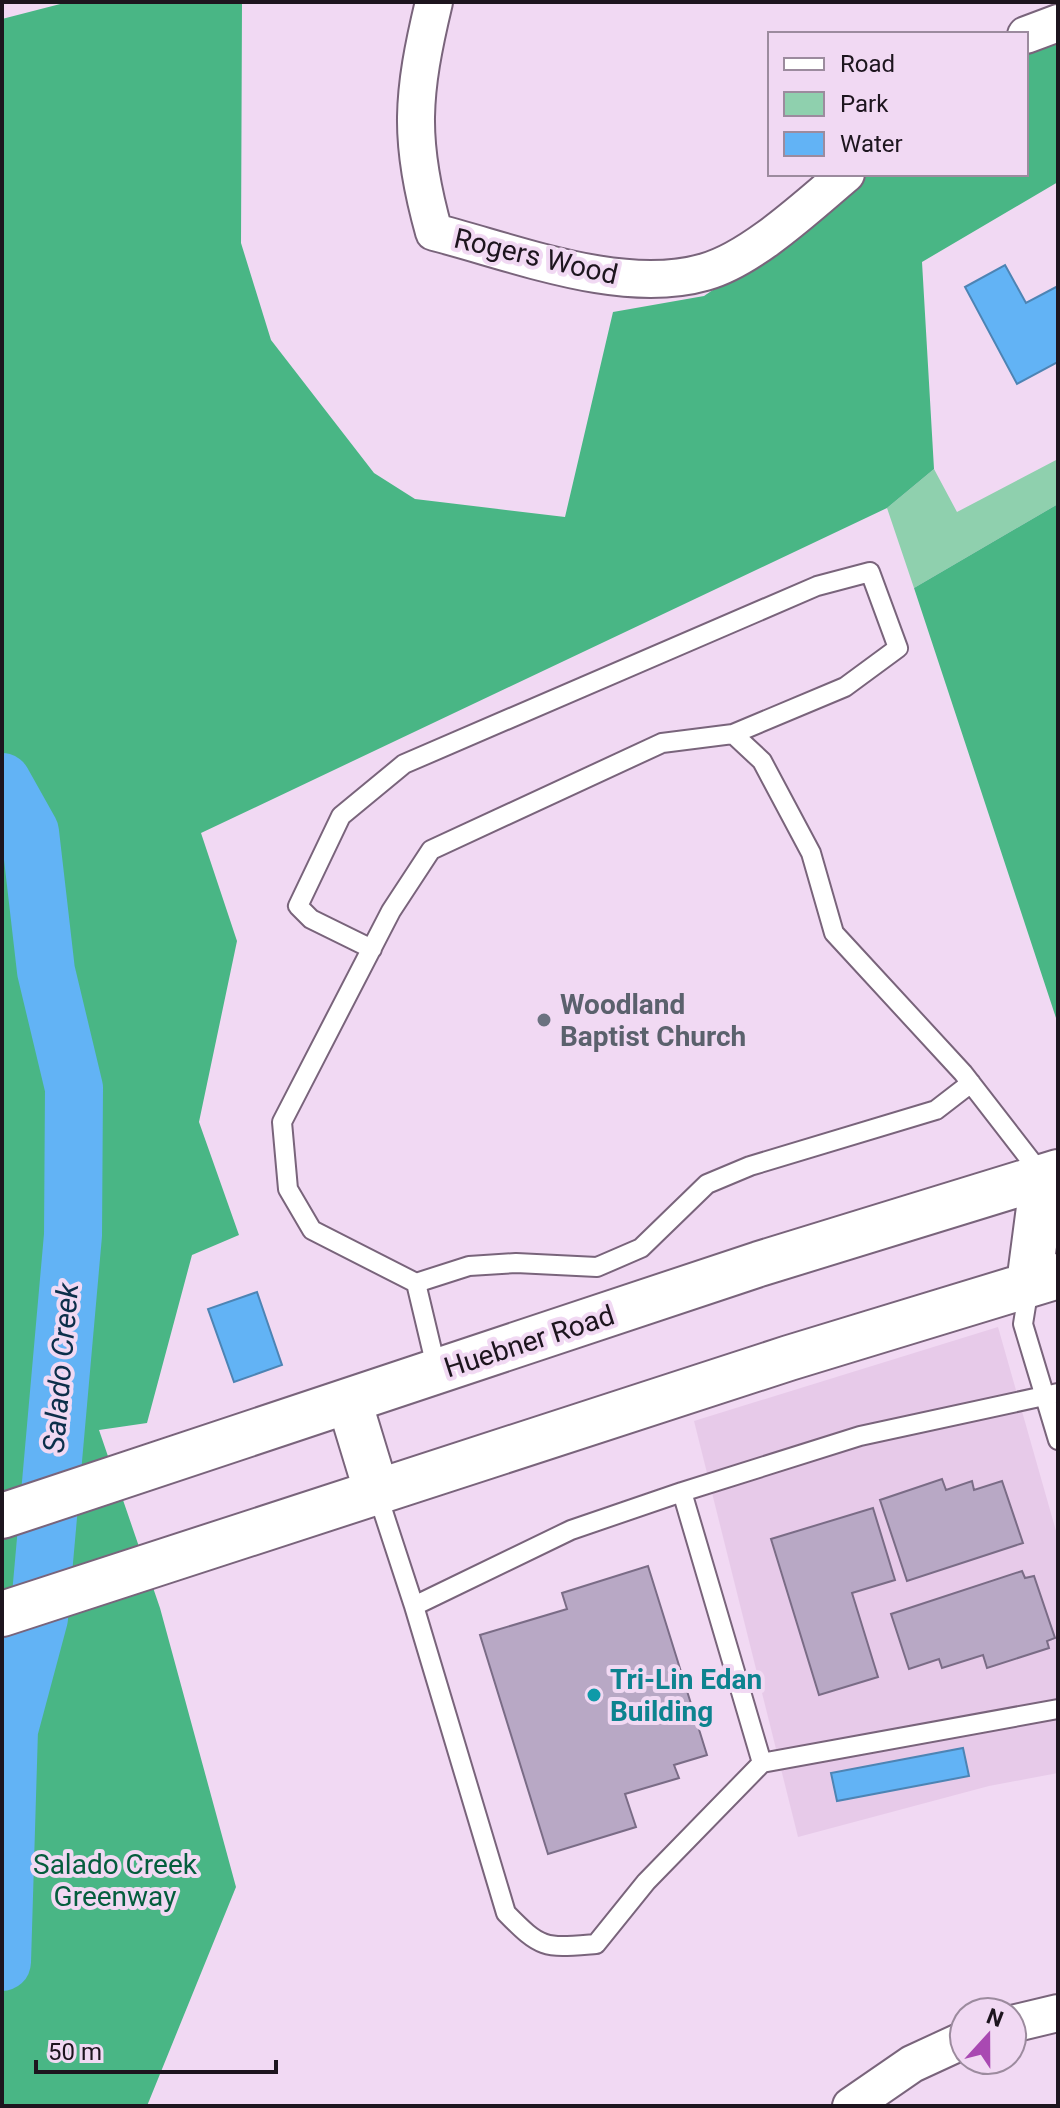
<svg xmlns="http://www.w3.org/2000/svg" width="1060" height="2108" font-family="Roboto,sans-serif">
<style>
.built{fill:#e7cae9}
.green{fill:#8fd0ae}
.forest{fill:#49b685}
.water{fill:#62b3f5;stroke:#4d84b4;stroke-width:2}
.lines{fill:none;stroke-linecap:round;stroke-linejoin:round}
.river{stroke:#62b3f5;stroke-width:58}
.building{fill:#b8a8c5;stroke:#7a6c86;stroke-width:2}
.lane-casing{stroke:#79647b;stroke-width:22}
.street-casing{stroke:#79647b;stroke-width:40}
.primary-casing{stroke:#79647b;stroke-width:48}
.lane{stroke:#fff;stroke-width:18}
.street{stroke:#fff;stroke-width:36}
.primary{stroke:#fff;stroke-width:44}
.worship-dot{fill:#6b7280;stroke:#f1d9f3;stroke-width:3}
.culture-dot{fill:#0f9aa8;stroke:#f1d9f3;stroke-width:3}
.labels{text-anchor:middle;stroke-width:8;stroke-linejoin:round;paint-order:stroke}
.street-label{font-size:28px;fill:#1d151e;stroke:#f1d9f3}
.worship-label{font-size:28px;font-weight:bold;fill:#5b616d;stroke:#f1d9f3;text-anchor:start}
.culture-label{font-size:28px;font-weight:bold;fill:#0d838f;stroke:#f1d9f3;text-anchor:start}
.park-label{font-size:28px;fill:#045d3d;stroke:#f1d9f3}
.water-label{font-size:30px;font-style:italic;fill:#0c2f4a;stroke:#f1d9f3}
</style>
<rect width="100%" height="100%" fill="#f1d9f3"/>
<path class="built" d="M 998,1327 L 1058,1538 L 1058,1773 L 989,1786 L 798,1837 L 694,1421 Z"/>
<path class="green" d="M 1058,459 L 1058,504 L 914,588 L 887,508 L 934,469 L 957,512 Z"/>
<path class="forest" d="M 68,2 L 242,2 L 241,243 L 271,340 L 374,473 L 415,499 L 565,517 L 613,312 L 704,296 L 784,242 L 869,174 L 1026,174 L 1026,51 L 1058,40 L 1058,182 L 922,262 L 934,469 L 887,508 L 201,833 L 237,941 L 199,1122 L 239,1235 L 192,1255 L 147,1423 L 99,1430 L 160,1608 L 236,1887 L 147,2106 L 2,2106 L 2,19 Z
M 1058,504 L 1058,1024 L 914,588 Z"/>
<path class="water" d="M 1005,265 L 1026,303 L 1058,286 L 1058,362 L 1017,384 L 965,287 Z
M 257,1292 L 282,1365 L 234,1382 L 208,1309 Z
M 963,1748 L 969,1776 L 837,1801 L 831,1773 Z"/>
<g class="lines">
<path class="river" d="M 2,782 L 30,832 L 46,971 L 74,1088 L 73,1235 L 39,1618 L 9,1730 L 2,1962"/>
</g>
<path class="building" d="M 942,1479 L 946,1490 L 972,1481 L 974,1490 L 1002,1481 L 1023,1543 L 907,1581 L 880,1500 Z
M 873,1508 L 895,1580 L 852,1593 L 878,1677 L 819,1695 L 771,1539 Z
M 648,1566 L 707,1755 L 674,1765 L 679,1778 L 625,1794 L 636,1827 L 548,1854 L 480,1635 L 567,1609 L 562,1593 Z
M 1022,1571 L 1025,1578 L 1034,1576 L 1055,1638 L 1047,1641 L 1049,1648 L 987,1668 L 983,1655 L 942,1668 L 939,1659 L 909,1669 L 891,1614 Z"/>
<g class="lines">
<defs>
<path id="lane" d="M 372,949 L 311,919 L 298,906 L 341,816 L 404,764 L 817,586 L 870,572 L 898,648 L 845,687 L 733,734
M 416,1283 L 469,1266 L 516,1263 L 597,1267 L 641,1248 L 707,1184 L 750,1166 L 936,1110 L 971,1083
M 1029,1287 L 1023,1324 L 1058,1440
M 437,1371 L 416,1283 L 312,1230 L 288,1189 L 282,1122 L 391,911 L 431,850 L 662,743 L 733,734 L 762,761 L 811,853 L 834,933 L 963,1073 L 1042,1175
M 1058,1393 L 860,1436 L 682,1492 L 762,1763 L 1058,1709
M 377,1493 L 414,1606 L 571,1530 L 682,1492
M 414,1606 L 506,1913 C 542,1950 545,1948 596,1944 L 646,1882 L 762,1763"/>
<path id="street" d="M 434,2 C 412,94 408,140 434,232 C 516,253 622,296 705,272 C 752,259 809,205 846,174
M 1026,35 L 1058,23
M 1012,2024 L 1058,2013
M 851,2106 L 912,2064 L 964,2040"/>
<path id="primary" d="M 1029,1284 L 1043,1177
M 349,1401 L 377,1493
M 2,1516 L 759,1264 L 1058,1172
M 2,1614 L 789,1358 L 1058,1276"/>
</defs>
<use href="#lane" class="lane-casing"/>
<use href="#street" class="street-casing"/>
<use href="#primary" class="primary-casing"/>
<use href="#lane" class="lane"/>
<use href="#street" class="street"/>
<use href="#primary" class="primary"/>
</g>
<circle class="worship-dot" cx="544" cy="1020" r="8"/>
<circle class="culture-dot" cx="594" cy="1695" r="8"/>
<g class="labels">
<g class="street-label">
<text transform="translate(536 256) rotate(13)" y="10">Rogers Wood</text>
<text transform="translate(529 1341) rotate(-18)" y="10">Huebner Road</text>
</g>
<g class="worship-label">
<text x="560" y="1014">Woodland<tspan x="560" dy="32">Baptist Church</tspan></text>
</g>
<g class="culture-label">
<text x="610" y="1689">Tri-Lin Edan<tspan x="610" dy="32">Building</tspan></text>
</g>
<g class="park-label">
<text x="115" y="1874">Salado Creek<tspan x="115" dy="32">Greenway</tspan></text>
</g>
<g class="water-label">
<text transform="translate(61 1368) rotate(-85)" y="10">Salado Creek</text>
</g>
</g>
<rect width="1060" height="2108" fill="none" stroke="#1d151e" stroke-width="8"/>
<rect x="768" y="32" width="260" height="144" fill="#f1d9f3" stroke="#9c8b9e" stroke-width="2"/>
<rect x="784" y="58" width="40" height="12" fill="#ffffff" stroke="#9c8b9e" stroke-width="2"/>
<text x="840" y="72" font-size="24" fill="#1d151e">Road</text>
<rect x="784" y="92" width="40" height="24" fill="#8fd0ae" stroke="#9c8b9e" stroke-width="2"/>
<text x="840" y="112" font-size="24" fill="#1d151e">Park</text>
<rect x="784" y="132" width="40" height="24" fill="#62b3f5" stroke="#9c8b9e" stroke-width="2"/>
<text x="840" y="152" font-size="24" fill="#1d151e">Water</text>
<g transform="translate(988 2036) rotate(21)"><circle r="38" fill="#f1d9f3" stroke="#9c8b9e" stroke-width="2"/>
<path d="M0-6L14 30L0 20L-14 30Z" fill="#a949b2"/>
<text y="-12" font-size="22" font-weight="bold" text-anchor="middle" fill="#1d151e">N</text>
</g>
<path d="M36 2060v12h240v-12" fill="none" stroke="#1d151e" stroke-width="4"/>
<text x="48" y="2060" font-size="24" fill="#1d151e" stroke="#f1d9f3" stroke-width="6" paint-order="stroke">50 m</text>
</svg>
